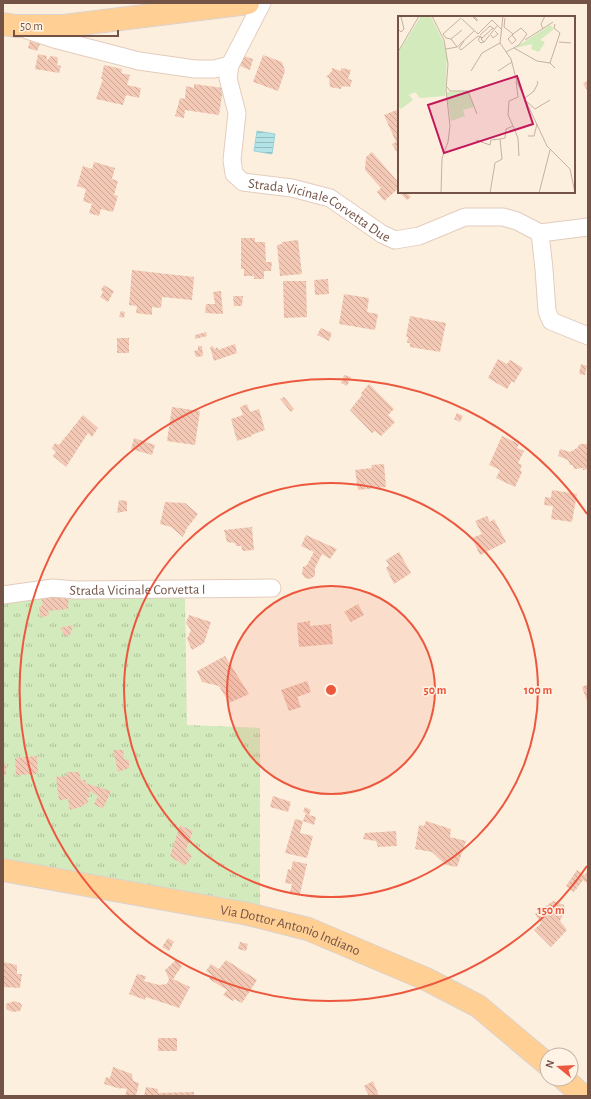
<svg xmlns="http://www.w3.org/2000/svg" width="591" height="1099" font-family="'Alegreya Sans',sans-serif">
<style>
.grass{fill:url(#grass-tufts)}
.water{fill:url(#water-rules);stroke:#99d3d9}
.building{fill:url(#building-back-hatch)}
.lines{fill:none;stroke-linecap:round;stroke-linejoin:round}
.minor-casing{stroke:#e3ccbd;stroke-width:19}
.major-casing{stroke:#dbd2cf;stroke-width:24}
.minor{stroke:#fff;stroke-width:17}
.major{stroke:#ffcf93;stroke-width:22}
.ring{fill:none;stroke:#ec573e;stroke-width:2}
.labels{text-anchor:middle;stroke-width:3;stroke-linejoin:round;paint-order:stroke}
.street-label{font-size:14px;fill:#735346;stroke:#fff3e5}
.inset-road{fill:none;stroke:#c6b1a1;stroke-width:1}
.view{fill:#c2185b;fill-opacity:0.15;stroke:#c2185b;stroke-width:2}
.inset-edge{fill:none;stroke:#735346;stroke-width:2}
.centre{fill:#ec573e;stroke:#fff3e5;stroke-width:2}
.ring-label{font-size:12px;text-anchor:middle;font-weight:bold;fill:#ec573e;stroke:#fff3e5;stroke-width:3;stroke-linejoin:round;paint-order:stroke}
</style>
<defs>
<pattern id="grass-tufts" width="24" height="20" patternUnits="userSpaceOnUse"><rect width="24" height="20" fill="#d3eabd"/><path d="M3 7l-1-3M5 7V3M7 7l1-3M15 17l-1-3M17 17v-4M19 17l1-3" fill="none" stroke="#b0c09b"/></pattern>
<pattern id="water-rules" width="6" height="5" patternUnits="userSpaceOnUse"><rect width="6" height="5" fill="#b3e3e6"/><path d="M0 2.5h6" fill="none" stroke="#96bbbc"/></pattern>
<pattern id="building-back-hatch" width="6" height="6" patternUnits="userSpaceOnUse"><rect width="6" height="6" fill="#f3c9b5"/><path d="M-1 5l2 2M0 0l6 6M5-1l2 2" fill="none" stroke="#c9a695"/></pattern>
</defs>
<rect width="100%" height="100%" fill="#fdefde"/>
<path class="grass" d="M 185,596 L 187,725 L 260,728 L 260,905 L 3,862 L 3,600 L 12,598 Z"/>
<path class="water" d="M 257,131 L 275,134 L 272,154 L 254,151 Z"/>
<path class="building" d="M 30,41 L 40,44 L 37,51 L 28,48 Z
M 38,54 L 47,56 L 46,61 L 51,56 L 57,57 L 58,60 L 57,65 L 61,66 L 59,73 L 35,69 Z
M 263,55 L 282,62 L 285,71 L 278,91 L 253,82 Z
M 244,56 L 253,59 L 250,70 L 240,66 Z
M 104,65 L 122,69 L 121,73 L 130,75 L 127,85 L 141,88 L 139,98 L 126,95 L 123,105 L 96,99 L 103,79 L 101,79 Z
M 332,68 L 341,71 L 341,68 L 351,70 L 348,79 L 352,80 L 350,87 L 342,86 L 341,89 L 330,87 L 329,78 L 326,77 L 332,71 Z
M 588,81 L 588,92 L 583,83 Z
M 194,84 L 223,88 L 219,115 L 185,110 L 184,118 L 175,116 L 180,98 L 185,99 L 186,86 L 194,88 Z
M 399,109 L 399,149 L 396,151 L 392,144 L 396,142 L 384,115 Z
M 372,152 L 399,183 L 399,188 L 384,201 L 377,192 L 381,188 L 365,170 L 366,157 Z
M 94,162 L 115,168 L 112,179 L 118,181 L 114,195 L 118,196 L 113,212 L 101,209 L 99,216 L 89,213 L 92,204 L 83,201 L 86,189 L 77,186 L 83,166 L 92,169 Z
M 401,192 L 406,192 L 411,197 L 407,200 L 400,193 Z
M 241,238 L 255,238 L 255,242 L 265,242 L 266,262 L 272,262 L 271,271 L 264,271 L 264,279 L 254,279 L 254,276 L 244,276 L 244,269 L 241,269 Z
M 298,240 L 302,274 L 280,276 L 277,245 L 282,244 L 282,242 Z
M 132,270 L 194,277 L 192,300 L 162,297 L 161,308 L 152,307 L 152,315 L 136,313 L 137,306 L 129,305 Z
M 328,279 L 329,294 L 315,295 L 314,280 Z
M 283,281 L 306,281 L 307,317 L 284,318 Z
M 104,285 L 114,291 L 108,302 L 100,297 L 103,292 L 101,290 Z
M 221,291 L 223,314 L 205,313 L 206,304 L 215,304 L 213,292 Z
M 344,294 L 369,298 L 367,312 L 378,314 L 375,330 L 339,324 Z
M 233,296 L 243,296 L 242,306 L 234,306 Z
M 121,311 L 125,312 L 124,318 L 119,317 Z
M 410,316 L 446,323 L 440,352 L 410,347 L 410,343 L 407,343 L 408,337 L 406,337 Z
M 321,328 L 332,333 L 329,341 L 317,335 Z
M 206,332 L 207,336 L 195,339 L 195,335 Z
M 117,338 L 129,338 L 129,353 L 117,353 Z
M 235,344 L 237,353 L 214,361 L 210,347 L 213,346 L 214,349 L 218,347 L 218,350 Z
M 198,346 L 202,346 L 203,356 L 196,357 L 194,351 L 198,350 Z
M 498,359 L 507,364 L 510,360 L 523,368 L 514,383 L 512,381 L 507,389 L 488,378 Z
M 581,364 L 587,366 L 585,375 L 579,374 Z
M 344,375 L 351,377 L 347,386 L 341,383 Z
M 369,384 L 394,409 L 388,415 L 395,422 L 381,436 L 375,431 L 372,433 L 350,410 L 362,395 L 361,393 Z
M 284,397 L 294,409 L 291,412 L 280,399 Z
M 247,404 L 250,412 L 259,409 L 265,430 L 251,435 L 252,436 L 237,441 L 231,419 L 243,415 L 240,407 Z
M 172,407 L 200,411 L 195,445 L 167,441 Z
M 457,413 L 463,416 L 460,422 L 454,419 Z
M 83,415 L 98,428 L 92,437 L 88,433 L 66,467 L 53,456 L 56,452 L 52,448 L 55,443 L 59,445 Z
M 502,436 L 519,444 L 517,448 L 524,451 L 518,463 L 522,465 L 520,470 L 522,472 L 515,487 L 496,478 L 500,470 L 489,465 Z
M 134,438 L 155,445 L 152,455 L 131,449 Z
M 580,444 L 588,444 L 588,469 L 583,470 L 583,468 L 574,469 L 573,465 L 570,465 L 568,460 L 558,456 L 560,449 L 570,452 L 577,448 Z
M 384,464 L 386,487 L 358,490 L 355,470 L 372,468 L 371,465 Z
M 552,490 L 577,494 L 572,522 L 551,519 L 553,506 L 544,505 L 545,497 L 551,498 Z
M 119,500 L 127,501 L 127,511 L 117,513 Z
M 165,502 L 185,503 L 198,514 L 187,528 L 183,537 L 171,527 L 160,524 Z
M 487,516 L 490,522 L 494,519 L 506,542 L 480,555 L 472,538 L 482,534 L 475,521 Z
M 252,527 L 254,550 L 243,551 L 241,546 L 236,546 L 235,543 L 227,542 L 224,530 Z
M 306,535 L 337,549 L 330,559 L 322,554 L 315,568 L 315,576 L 310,579 L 305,578 L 302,574 L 303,567 L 307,565 L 314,552 L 301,546 Z
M 399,552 L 411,573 L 394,584 L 386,568 L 389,565 L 386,560 Z
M 69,594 L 68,609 L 48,611 L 49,615 L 41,618 L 39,607 L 43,605 L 40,595 Z
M 358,604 L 364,615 L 351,622 L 344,612 Z
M 189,615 L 211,622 L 204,643 L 192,650 L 187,639 L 191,630 L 186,623 Z
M 310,621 L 310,626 L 331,624 L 333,644 L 299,647 L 297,623 Z
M 73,625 L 70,635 L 65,636 L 60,628 Z
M 225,656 L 249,694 L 229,703 L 219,686 L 202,682 L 197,671 Z
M 307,681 L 311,692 L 297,697 L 301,707 L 289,711 L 281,690 Z
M 588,684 L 588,704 L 582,687 Z
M 113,750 L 123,750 L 124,759 L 129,760 L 129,768 L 118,772 Z
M 37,756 L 38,774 L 16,775 L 15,758 Z
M 3,763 L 6,763 L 6,775 L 3,775 Z
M 67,772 L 79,772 L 81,780 L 86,780 L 85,783 L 111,791 L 103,809 L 94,804 L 98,796 L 89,791 L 90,797 L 87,797 L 88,804 L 84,804 L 84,806 L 70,810 L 68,799 L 59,800 L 56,777 L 66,776 Z
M 273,796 L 291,802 L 288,812 L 270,807 Z
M 305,807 L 311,810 L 309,815 L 316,817 L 314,825 L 303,821 L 306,813 L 303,812 Z
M 295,819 L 303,821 L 300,833 L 313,836 L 307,858 L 285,853 Z
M 426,821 L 451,829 L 450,837 L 466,841 L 457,867 L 446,865 L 432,852 L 415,849 L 419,825 L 424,826 Z
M 180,825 L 193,831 L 186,850 L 192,856 L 185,866 L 170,856 Z
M 396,831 L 397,846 L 378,847 L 376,841 L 363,839 L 365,833 Z
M 293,861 L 307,864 L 300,894 L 290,892 L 292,884 L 285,883 L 288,869 L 291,870 Z
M 577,870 L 585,875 L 588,870 L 588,884 L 583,880 L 574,892 L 566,886 Z
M 553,901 L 564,905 L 565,911 L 560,921 L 567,930 L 551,947 L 534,930 L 541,923 L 535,914 Z
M 168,938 L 174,942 L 169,951 L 162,947 Z
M 240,942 L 248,944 L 246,951 L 238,949 Z
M 176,960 L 182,966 L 173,979 L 190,987 L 179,1008 L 146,997 L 145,1000 L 129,994 L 137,974 L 146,976 L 144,981 L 159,985 L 167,984 L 169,979 L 165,970 Z
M 226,960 L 257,980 L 242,1003 L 234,999 L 233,1001 L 223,995 L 227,990 L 209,979 L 212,975 L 206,971 L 211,964 L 219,969 Z
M 3,962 L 17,965 L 17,974 L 22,974 L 20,988 L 3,987 Z
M 14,1001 L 20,1003 L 22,1006 L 20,1011 L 13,1012 L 8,1010 L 6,1008 L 6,1004 Z
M 158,1038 L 177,1038 L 177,1051 L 158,1051 Z
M 113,1067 L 132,1074 L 133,1081 L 139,1083 L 136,1096 L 125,1096 L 127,1089 L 121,1088 L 121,1089 L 104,1084 L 106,1077 L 110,1078 Z
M 373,1081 L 379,1096 L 369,1096 L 364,1086 Z
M 146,1087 L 158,1089 L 158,1093 L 194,1092 L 194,1096 L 144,1096 Z"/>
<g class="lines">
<defs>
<g id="minor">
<path id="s1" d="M 27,30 L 54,39 L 139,61 L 195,69 L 214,69 L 230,65 L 228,78 L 237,113 L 232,160 L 234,174 L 243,182 L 292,188 L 330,198 L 382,234 L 395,240 L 419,236 L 465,217 L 503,217 L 517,221 L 540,233 L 544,269 L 547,311 L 551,321 L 588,336"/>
<path d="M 230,65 L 262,3"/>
<path d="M 540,233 L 588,227"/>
<path id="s2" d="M 3,595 L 53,588 L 76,590 L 272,588"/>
</g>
<g id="major">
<path d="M 3,24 L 16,26 L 64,26 L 248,3"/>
<path id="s3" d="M 3,870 L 248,914 L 308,929 L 426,979 L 478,1006 L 547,1064"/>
<path d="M 564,1079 L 583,1096"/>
</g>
</defs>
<use href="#minor" class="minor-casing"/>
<use href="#major" class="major-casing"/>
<use href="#minor" class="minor"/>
<use href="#major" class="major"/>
</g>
<circle cx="331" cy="690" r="104" fill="#ec573e" fill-opacity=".12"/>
<g class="ring">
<circle cx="331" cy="690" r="104"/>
<circle cx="331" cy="690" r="207"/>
<path d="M587 866A311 311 0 1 1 587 514"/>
</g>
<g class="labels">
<g class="street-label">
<text dy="5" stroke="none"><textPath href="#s1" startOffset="414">Strada Vicinale Corvetta Due</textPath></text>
<text dy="5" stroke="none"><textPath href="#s2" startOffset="135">Strada Vicinale Corvetta I</textPath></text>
<text dy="5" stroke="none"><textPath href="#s3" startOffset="294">Via Dottor Antonio Indiano</textPath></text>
</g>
</g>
<g transform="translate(398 16)">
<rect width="177" height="177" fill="#fdefde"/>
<path d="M 23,0 L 33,1 L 45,25 L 49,40 L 47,80 L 22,82 L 17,76 L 11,79 L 15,84 L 3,93 L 0,90 L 0,37 ZM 152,9 L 156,13 L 142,24 L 147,26 L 141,36 L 133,33 L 134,28 L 117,32 ZM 70,75 L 76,91 L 65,94 L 67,100 L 53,105 L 48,76 Z" fill="#d3eabd"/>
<path class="inset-road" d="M 34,0 L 46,24 L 50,48 L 48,74 L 52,110 L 50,126 L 44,142 L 43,177M 75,0 L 79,3 L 79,5 L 75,1M 105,0 L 102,27 L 113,43 L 119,66 L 149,130 L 172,153 L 177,177M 107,2 L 106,11 L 115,18 L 123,12 L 129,18 L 121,29 L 108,36M 64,3 L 80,18 L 94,4 L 103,13M 95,12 L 83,23 L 86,26 L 99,10M 0,13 L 3,16 L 6,13 L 3,1M 145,13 L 143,8 L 147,0M 82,19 L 92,10 L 96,13M 93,19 L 95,22 L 100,18 L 97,15M 114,19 L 118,24 L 114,28 L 110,23 L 115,18M 83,20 L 80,24 L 83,27 L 86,26M 53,23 L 48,22 L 45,18 L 63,2M 127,24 L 155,6M 66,25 L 61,32 L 63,34 L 80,20 L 85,22M 161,26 L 173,27M 59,31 L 53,23 L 64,14M 116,32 L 139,45 L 152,47 L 157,52M 48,33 L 59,31 L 76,15M 0,36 L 21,0M 152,47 L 162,17 L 156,12 L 157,8M 73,55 L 84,37 L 102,27M 100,55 L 114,46M 49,71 L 52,75 L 70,75 L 79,98M 127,82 L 136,75 L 140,67 L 139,65M 128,85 L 137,93 L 152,84M 115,110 L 120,122 L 121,140M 130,120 L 136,120 L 139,108M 78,124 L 92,129 L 93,124 L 102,123M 92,177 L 97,147 L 104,143 L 102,123 L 107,122 L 108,113 L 115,110 L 110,99 L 111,85 L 120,81 L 118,65M 141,177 L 152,134"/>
<path class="view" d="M 119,60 L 135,108 L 46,137 L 30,89 Z"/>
<rect width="177" height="177" class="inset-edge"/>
</g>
<circle cx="331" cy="690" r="6" class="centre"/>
<g class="ring-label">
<text x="435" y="694">50 m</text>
<text x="538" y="694">100 m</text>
<text x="551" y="914">150 m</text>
</g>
<rect width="591" height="1099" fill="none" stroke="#735346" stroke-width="8"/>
<g transform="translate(559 1067) rotate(288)"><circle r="19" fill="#fff3e5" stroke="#c7b3a5"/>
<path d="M0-3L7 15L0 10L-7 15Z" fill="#ec573e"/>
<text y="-6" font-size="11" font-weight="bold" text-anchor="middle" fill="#735346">N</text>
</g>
<path d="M14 30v6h104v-6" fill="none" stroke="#735346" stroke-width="2"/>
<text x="20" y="30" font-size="12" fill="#735346" stroke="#fff3e5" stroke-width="3" paint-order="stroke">50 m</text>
</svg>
